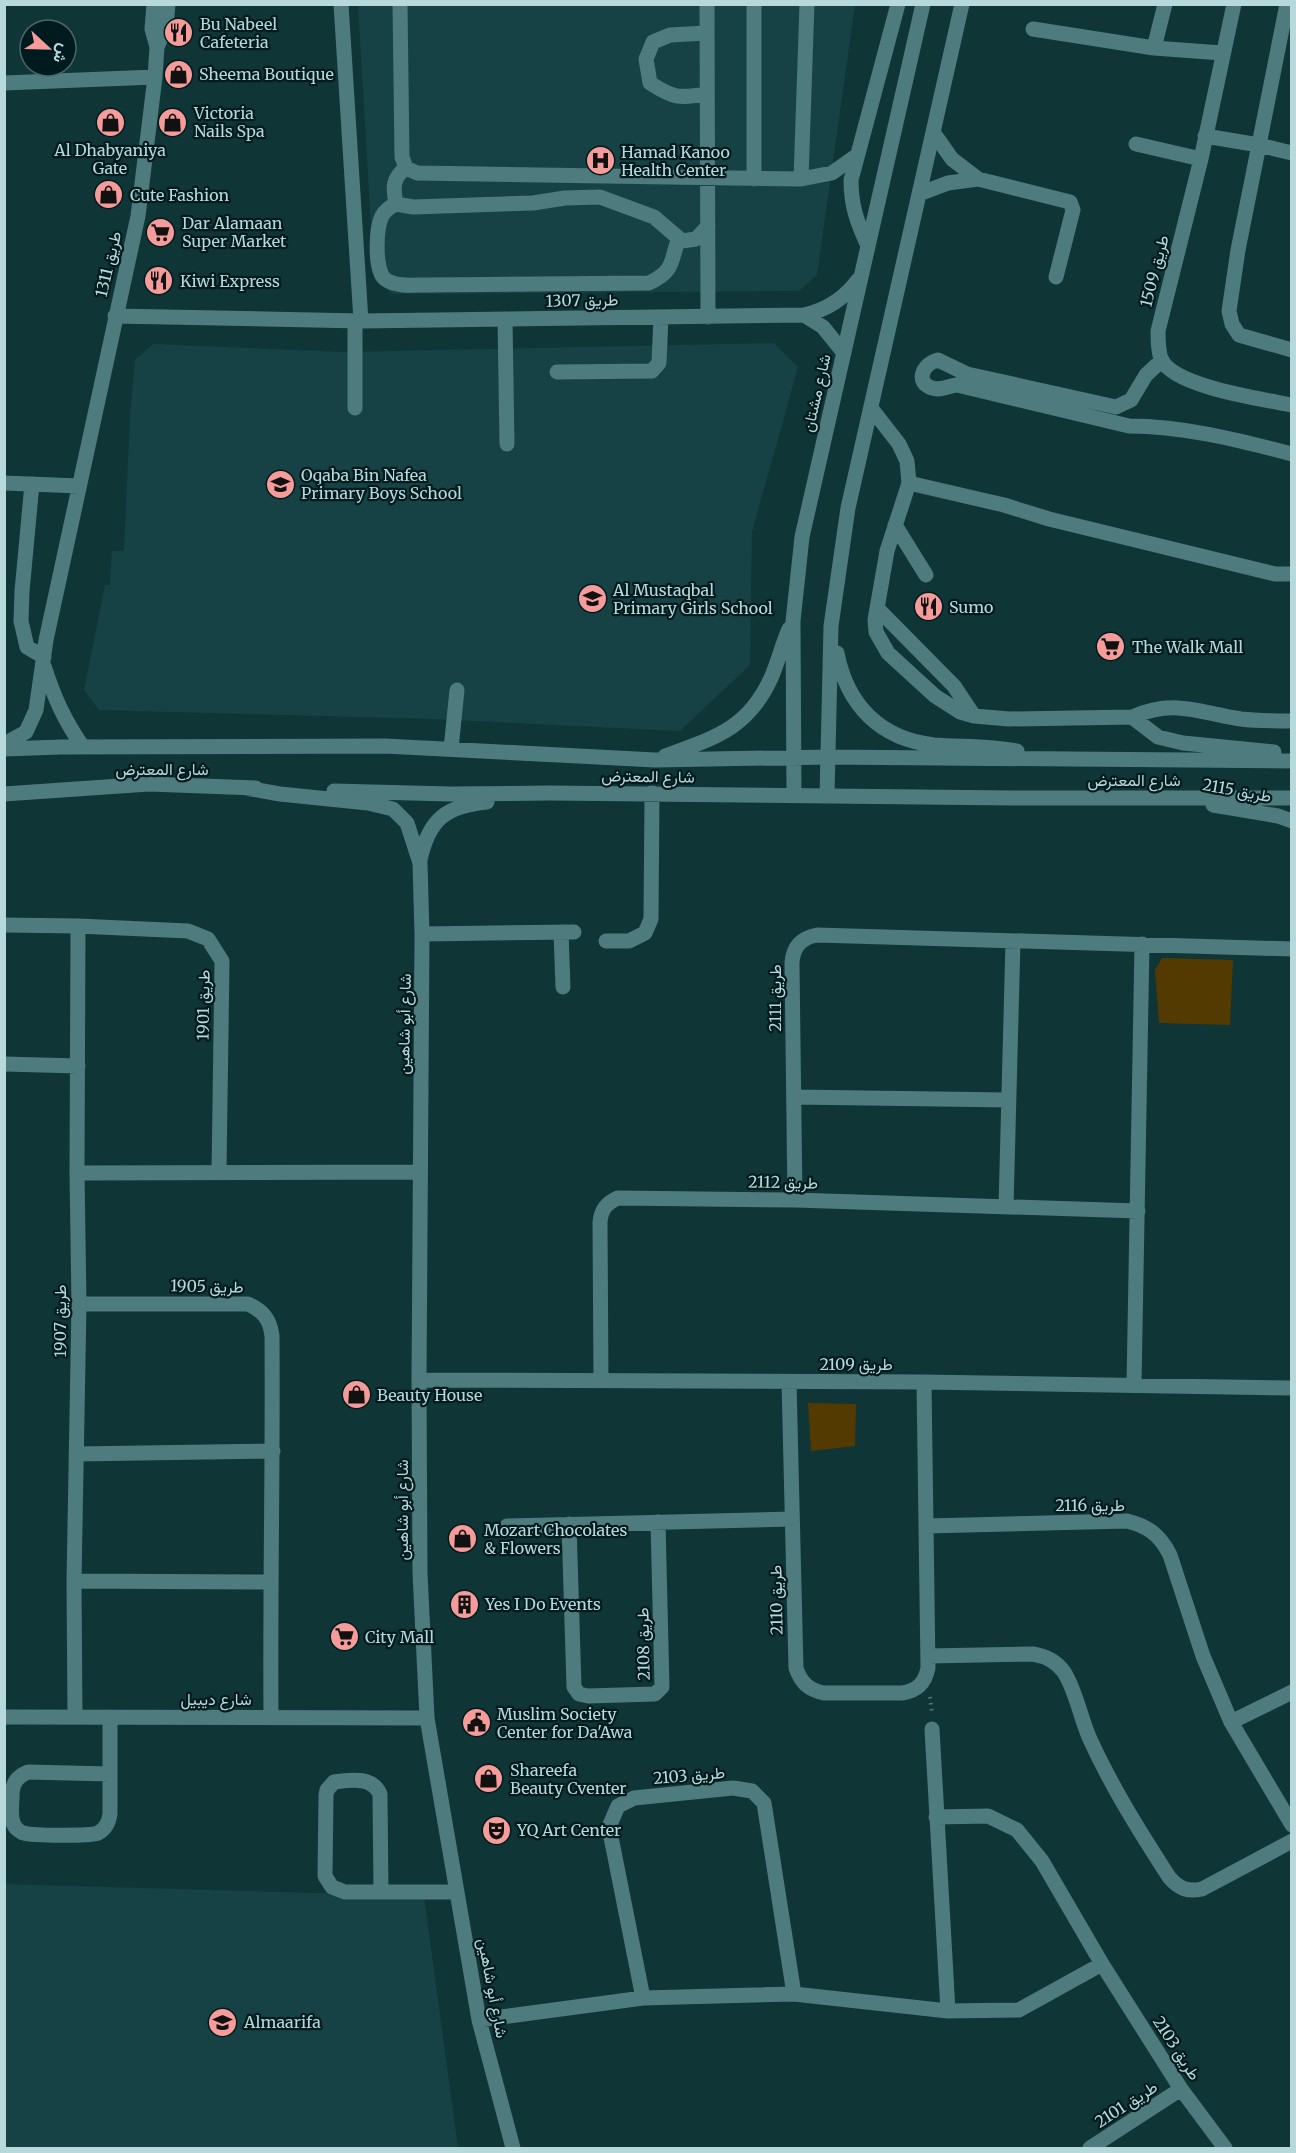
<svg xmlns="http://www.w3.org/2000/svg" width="1296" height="2153" font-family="Merriweather,Vazirmatn,serif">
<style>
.built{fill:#164245}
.green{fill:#533a00}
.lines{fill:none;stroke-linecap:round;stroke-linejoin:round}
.path{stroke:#54787a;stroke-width:4;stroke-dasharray:1.5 4.5;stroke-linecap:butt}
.minor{stroke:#4d7b7e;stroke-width:15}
.labels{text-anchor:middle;stroke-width:4.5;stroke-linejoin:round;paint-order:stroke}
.poi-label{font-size:16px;fill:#b8d9dc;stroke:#001b1d;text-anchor:start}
.street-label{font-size:16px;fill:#b8d9dc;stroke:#001b1d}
</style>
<rect width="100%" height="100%" fill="#0f3537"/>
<path class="built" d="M 358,5 L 855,5 L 817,275 L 799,291 L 392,294 L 374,279 Z
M 774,343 L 798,367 L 752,532 L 750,665 L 680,731 L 433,719 L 99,710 L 84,690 L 105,585 L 110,585 L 112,551 L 124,551 L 130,416 L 135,360 L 153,344 L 345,352 Z
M 5,1884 L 424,1896 L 458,2148 L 5,2148 Z"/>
<path class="green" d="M 1162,958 L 1233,960 L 1230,1025 L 1159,1023 L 1155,970 Z
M 808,1403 L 856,1404 L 855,1446 L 811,1451 Z"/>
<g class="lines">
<path class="path" d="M 930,1697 L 932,1713"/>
<path class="minor" d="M 341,4 L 361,321
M 400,4 L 402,157 L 406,168 L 417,173 L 801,179 L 832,173 L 856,156
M 707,4 L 708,317
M 754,4 L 754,179
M 1234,4 L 1201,159 L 1158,331 C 1158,340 1158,350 1161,359 C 1174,387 1262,399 1292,405
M 1287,4 L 1238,250 L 1229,311 L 1232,324 L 1239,335 L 1292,350
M 1033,29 L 1154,48 L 1222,53
M 707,33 L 670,35 L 653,42 L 646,59 L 650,83 C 675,99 678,98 707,94
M 157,47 L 166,26 L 168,4
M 1154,48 L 1165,4
M 4,83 L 155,77
M 933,132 L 952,159 L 978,179
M 1205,136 L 1259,145 L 1292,153
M 1136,144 L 1201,159
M 406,168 C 392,178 393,188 396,204 L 413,207 L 533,203 L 565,198 L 600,197 L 654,217 L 682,241 L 696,239 L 708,226
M 801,179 L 807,4
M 919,194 L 948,183 L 978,179 L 1070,202 L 1073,210 L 1056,277
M 396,204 C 390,207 385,210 382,216 C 376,228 374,270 385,279 C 395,287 414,285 426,285 L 649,283 C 673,272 671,263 678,239
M 868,246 C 857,222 851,206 851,180 L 898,4
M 804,315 L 823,327 L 844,353
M 115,316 L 361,321 L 804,315 C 827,310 844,299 858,280
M 505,319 L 507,444
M 355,321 L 355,408
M 1162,360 L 1146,375 L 1131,400 L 1116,407 L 967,374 L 938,360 C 922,364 915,383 932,388 C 940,391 948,386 957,385 L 1129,426 C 1184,426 1238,440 1292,454
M 557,372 L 652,371 L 659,363 L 661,317
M 871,408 L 899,444 L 907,461 L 909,483 L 887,551 L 875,620 L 876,632 L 888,653 L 935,696 L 960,712 L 974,716 L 1009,719 L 1132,717 L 1158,737 L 1183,743 L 1274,752
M 4,483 L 79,486
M 909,483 L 1004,505 L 1049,519 L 1275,574 L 1292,574
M 32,484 L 22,591 L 21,621 L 27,647 L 44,657
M 895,525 L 926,575
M 877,608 L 954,686 L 974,716
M 837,653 C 847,705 880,739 934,745 C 961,747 990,746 1017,751
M 44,666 C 54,697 64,720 83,747
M 1132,717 C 1175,698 1199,713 1241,719 C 1258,721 1275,721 1292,721
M 4,744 L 26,732 L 36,710 L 46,640 L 138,216 L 155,77 L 157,47 L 152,29 L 154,4
M 4,749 L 61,747 L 385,746 L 655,760 L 828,757 L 1292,761
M 451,749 L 457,690
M 665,756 C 714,738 748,729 771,678 C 778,662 782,645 789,629
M 246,788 L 280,794 L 368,803 L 393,809 L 407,823 L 420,863 L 422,934 L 419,1380 L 420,1573 L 427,1718 L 479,2020 L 513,2148
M 334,791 L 450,794 L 550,793 L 1013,798 L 1292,798
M 4,794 L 149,784 L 256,788
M 794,796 L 793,621 L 802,537 L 923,4
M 827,796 L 831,626 L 848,508 L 962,4
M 1213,805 L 1278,816 L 1292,821
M 420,860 C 429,819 446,806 487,802
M 4,925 L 78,926 L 188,931 L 208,939 L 222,961 L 219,1172
M 561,932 L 563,987
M 422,934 L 574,932
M 606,941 L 629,941 L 645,933 L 651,919 L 652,793
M 4,1064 L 78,1066
M 794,1097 L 1009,1100
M 77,1173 L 420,1172
M 795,1200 L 792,963 C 793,947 801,938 817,935 L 1292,949
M 1006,1207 L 1013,941
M 79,1304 L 248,1304 C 263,1311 270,1319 272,1336 C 273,1463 270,1590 271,1717
M 419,1380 L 924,1382 L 1292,1388
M 601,1381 L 600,1222 C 601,1210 606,1203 618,1198 L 795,1200 L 1138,1211
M 789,1382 L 796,1668 C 801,1683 809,1690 824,1693 L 902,1693 C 917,1691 925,1683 928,1668 L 924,1382
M 1134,1385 L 1142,944
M 76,1454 L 273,1451
M 569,1524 L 574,1687 L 579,1694 L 588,1696 L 655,1694 L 662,1687 L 658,1522
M 507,1526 L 792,1519
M 926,1526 L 1127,1521 C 1148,1526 1160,1535 1170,1555 L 1203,1656 L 1231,1722 L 1292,1825
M 74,1581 L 270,1582
M 928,1656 L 1033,1654 C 1045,1656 1056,1661 1064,1672 C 1076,1691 1080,1716 1089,1737 C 1111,1786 1140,1832 1169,1877 C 1179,1889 1188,1892 1202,1889 L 1292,1841
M 4,1717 L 427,1718
M 75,1717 L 74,1581 L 79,1304 L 77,1173 L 78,926
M 1231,1722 L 1292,1692
M 932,1729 L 948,2011
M 110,1774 L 28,1772 C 16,1777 12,1784 12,1797 C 12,1807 9,1820 16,1828 C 18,1830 21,1833 24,1833 C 32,1836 91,1836 98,1833 C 106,1829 109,1821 110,1814 L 110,1717
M 936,1817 L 988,1816 L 1017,1830 L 1042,1861 L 1102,1964 L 1181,2089 L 1225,2148
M 381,1891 L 380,1794 C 372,1776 351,1780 334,1782 L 327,1790 L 326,1795 L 325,1876 L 332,1887 L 345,1892 L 456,1892
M 643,1998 L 609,1827 L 618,1806 L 634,1798 L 733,1788 L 752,1791 L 764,1803 L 794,1994
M 479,2020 L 643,1998 L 794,1994 L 948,2011 L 1019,2010 L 1102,1964
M 1090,2148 L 1181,2089"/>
</g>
<defs>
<symbol id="restaurant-disc" viewBox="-11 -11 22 22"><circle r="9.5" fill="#f59b99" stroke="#001b1d"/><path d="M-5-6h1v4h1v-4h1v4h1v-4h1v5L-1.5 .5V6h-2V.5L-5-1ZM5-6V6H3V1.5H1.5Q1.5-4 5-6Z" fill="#111"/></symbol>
<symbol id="shop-disc" viewBox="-11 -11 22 22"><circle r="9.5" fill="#f59b99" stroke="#001b1d"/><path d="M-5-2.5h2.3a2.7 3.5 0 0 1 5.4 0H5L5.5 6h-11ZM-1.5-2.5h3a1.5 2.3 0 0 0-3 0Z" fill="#111"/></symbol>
<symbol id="hospital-disc" viewBox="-11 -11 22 22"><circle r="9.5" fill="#f59b99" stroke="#001b1d"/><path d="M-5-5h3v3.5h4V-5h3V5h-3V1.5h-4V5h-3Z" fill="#111"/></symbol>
<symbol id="supermarket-disc" viewBox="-11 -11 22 22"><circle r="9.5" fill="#f59b99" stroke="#001b1d"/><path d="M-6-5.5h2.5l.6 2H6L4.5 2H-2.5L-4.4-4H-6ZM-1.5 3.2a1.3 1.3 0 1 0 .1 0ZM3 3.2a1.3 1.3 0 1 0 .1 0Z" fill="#111"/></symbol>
<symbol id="school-disc" viewBox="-11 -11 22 22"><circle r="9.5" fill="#f59b99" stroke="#001b1d"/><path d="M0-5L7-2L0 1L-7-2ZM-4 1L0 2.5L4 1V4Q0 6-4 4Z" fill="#111"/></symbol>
<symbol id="building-disc" viewBox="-11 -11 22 22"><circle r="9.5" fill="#f59b99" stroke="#001b1d"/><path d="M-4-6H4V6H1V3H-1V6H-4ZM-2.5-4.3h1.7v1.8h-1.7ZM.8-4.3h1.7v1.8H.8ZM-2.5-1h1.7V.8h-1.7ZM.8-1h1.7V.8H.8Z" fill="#111"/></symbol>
<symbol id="civic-disc" viewBox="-11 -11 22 22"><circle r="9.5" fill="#f59b99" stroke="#001b1d"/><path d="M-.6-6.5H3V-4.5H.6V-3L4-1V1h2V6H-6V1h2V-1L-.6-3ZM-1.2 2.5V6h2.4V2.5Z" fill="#111"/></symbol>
<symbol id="theatre-disc" viewBox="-11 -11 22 22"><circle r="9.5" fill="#f59b99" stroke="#001b1d"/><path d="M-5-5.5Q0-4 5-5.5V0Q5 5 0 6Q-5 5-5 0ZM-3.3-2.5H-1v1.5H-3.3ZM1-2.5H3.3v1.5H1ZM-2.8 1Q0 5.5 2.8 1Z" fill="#111"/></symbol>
<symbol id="university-disc" viewBox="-11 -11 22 22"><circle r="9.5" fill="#f59b99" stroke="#001b1d"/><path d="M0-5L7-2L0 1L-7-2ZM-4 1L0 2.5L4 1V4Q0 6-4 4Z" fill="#111"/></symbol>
</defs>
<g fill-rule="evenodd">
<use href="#restaurant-disc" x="162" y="16" width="33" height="33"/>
<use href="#shop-disc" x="162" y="58" width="33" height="33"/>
<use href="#shop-disc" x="94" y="106" width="33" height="33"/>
<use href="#shop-disc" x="156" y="106" width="33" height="33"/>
<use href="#hospital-disc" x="584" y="144" width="33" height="33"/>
<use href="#shop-disc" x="92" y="178" width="33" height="33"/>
<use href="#supermarket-disc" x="144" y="216" width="33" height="33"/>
<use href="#restaurant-disc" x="142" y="264" width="33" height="33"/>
<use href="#school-disc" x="264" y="468" width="33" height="33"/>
<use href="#school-disc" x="576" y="582" width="33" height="33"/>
<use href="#restaurant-disc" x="912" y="590" width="33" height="33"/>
<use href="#supermarket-disc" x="1094" y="630" width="33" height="33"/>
<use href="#shop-disc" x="340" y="1378" width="33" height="33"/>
<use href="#shop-disc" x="446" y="1522" width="33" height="33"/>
<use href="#building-disc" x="448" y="1588" width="33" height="33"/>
<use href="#supermarket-disc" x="328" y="1620" width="33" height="33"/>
<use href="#civic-disc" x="460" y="1706" width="33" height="33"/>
<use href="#shop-disc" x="472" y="1762" width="33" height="33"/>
<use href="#theatre-disc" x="480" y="1814" width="33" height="33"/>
<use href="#university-disc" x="206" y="2006" width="33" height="33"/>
</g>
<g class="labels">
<g class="poi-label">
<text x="200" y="30">Bu Nabeel<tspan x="200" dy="18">Cafeteria</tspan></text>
<text x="199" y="80">Sheema Boutique</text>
<text x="194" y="119">Victoria<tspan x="194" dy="18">Nails Spa</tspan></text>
<text x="110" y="156" text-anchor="middle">Al Dhabyaniya<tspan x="110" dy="18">Gate</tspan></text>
<text x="621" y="158">Hamad Kanoo<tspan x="621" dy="18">Health Center</tspan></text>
<text x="130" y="201">Cute Fashion</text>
<text x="182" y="229">Dar Alamaan<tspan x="182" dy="18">Super Market</tspan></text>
<text x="180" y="287">Kiwi Express</text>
<text x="301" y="481">Oqaba Bin Nafea<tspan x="301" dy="18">Primary Boys School</tspan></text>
<text x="613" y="596">Al Mustaqbal<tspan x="613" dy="18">Primary Girls School</tspan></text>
<text x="949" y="613">Sumo</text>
<text x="1132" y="653">The Walk Mall</text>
<text x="377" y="1401">Beauty House</text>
<text x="484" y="1536">Mozart Chocolates<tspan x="484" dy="18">&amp; Flowers</tspan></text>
<text x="485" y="1610">Yes I Do Events</text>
<text x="365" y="1643">City Mall</text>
<text x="497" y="1720">Muslim Society<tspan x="497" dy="18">Center for Da'Awa</tspan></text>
<text x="510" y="1776">Shareefa<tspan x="510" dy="18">Beauty Cventer</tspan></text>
<text x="517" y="1836">YQ Art Center</text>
<text x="244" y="2028">Almaarifa</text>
</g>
<g class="street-label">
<text transform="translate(108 264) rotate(-77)" y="6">طريق 1311</text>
<text transform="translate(1154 271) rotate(-76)" y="6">طريق 1509</text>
<text transform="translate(582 300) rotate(-1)" y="6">طريق 1307</text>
<text transform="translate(816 393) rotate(-77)" y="6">شارع مشتان</text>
<text x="162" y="775">شارع المعترض</text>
<text transform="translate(648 776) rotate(1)" y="6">شارع المعترض</text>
<text x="1134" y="786">شارع المعترض</text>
<text transform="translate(1237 790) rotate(10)" y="6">طريق 2115</text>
<text transform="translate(775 998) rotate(-90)" y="6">طريق 2111</text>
<text transform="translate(203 1005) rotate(-89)" y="6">طريق 1901</text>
<text transform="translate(404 1024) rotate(-89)" y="6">شارع أبو شاهين</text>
<text transform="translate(783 1182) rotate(1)" y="6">طريق 2112</text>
<text transform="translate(207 1286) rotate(1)" y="6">طريق 1905</text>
<text transform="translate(60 1321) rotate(-90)" y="6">طريق 1907</text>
<text x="856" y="1370">طريق 2109</text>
<text x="1090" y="1511">طريق 2116</text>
<text transform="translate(402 1510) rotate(-90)" y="6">شارع أبو شاهين</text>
<text transform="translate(776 1600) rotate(-91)" y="6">طريق 2110</text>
<text transform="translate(643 1644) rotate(-91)" y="6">طريق 2108</text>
<text x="216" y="1705">شارع ديبيل</text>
<text transform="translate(689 1775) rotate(-5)" y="6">طريق 2103</text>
<text transform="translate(493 1988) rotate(79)" y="6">شارع أبو شاهين</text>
<text transform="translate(1177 2048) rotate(57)" y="6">طريق 2103</text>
<text transform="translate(1126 2104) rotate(-33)" y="6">طريق 2101</text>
</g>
</g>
<rect width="1296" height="2153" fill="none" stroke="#b8d9dc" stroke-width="12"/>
<g transform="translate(48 48) rotate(112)"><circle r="28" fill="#001b1d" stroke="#4a6769" stroke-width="1.5"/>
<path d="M0-4.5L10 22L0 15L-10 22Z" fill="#f59b99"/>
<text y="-9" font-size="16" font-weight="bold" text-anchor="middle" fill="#b8d9dc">ش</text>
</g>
</svg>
